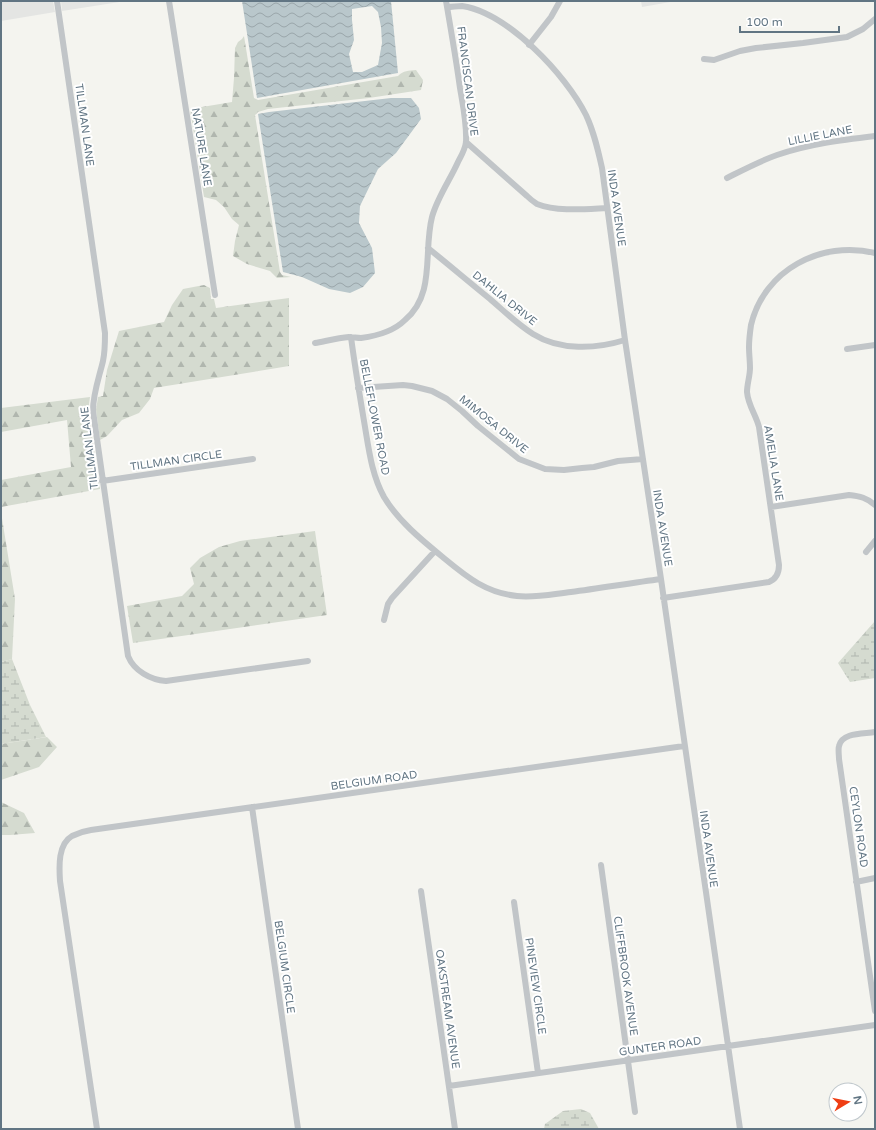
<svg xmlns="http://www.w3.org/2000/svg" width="876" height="1130" font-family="'Varela Round',sans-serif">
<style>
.built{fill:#e4e5e3}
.forest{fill:url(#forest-firs)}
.wetland{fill:url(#wetland-marsh)}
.water{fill:url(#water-waves);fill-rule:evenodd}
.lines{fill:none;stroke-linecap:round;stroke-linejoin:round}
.street{stroke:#c1c5c8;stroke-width:6}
.labels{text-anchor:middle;stroke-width:4;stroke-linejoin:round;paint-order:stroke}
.street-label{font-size:11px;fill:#617583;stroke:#fff}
</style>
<defs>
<pattern id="forest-firs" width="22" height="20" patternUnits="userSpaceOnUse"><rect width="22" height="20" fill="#d5dbd0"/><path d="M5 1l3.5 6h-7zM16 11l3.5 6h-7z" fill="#b0b6ae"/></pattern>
<pattern id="wetland-marsh" width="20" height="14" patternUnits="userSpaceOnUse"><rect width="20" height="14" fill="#d5dbd0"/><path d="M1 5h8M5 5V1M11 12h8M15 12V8" fill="none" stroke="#b0b6ae"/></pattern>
<pattern id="water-waves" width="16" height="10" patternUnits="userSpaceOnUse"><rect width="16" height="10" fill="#b9c7cb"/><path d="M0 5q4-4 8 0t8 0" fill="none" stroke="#9aa6aa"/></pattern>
</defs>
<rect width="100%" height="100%" fill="#f4f4ef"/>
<path class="built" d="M 1,1 L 53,1 L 55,12 L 1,21 Z
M 61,1 L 126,1 L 62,11 Z
M 641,1 L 676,1 L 642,7 Z"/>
<path class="forest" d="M 244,36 L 254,98 L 258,100 L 398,76 C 404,70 408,71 416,70 L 423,80 L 421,90 L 369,98 L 268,109 L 258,112 L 255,115 L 280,272 L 282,275 L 291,277 L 277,278 L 270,271 L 247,264 L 233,256 L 235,241 L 239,225 L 232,219 L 224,207 L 216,200 L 204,197 L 190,109 L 232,102 L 234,78 L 235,48 L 238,42 L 242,39 Z
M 204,285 L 210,288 L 211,299 L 214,299 L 216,308 L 289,298 L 289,366 L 154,388 L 150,399 L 139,413 L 122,420 L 107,436 L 100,440 L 96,410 L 98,397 L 103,396 L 107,370 L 119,331 L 164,322 L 172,305 L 183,289 Z
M 90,397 L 89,404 L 89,417 L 100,489 L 1,507 L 1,480 L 71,467 L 67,420 L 1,432 L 1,408 Z
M 1,512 L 15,599 L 12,659 L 1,662 Z
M 315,531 L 327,615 L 133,643 L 127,606 L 182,596 L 194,584 L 190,568 L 200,558 L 219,547 L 240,541 Z
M 47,737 L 57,747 L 39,767 L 1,780 L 1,744 Z
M 1,802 L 24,813 L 35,833 L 10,835 L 1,835 Z"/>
<path class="wetland" d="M 875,621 L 875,678 L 850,682 L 838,663 Z
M 12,659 L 30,705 L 46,737 L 1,744 L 1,662 Z
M 581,1109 L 590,1113 L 599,1129 L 544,1129 L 545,1124 L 563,1111 Z"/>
<path class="water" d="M 242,1 L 391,1 L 398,73 L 257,98 ZM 372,6 L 378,12 L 381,27 L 382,43 L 378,65 L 362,72 L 353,72 L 349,54 L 354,40 L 352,20 L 352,9 Z
M 391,98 L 411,98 L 419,108 L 421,119 L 396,153 L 378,169 L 360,206 L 359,223 L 372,248 L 375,273 L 363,287 L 350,293 L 329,289 L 302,277 L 283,272 L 258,114 L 269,112 Z"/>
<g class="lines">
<path class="street" d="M 57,1 L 105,333 C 105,342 105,352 103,361 C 99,378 93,393 93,411 L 128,656 C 134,671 151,680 166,681 L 308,661
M 169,1 L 215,295
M 447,7 C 452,7 457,6 462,6 C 508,13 566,75 586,115 C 594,132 598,150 602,168 L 625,340 L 661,579 L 740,1129
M 529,45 L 551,17 L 560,1
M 704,59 L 714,60 L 740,51 L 756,48 L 803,43 L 847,37 L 863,29 L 875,19
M 466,142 L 527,196 C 530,199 534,202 537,204 C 557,212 586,209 607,208
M 727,178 C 743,170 760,161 777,155 C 809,144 842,140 875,136
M 428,248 C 449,265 469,282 490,299 C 504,311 517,324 533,334 C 560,351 596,349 625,340
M 351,337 C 355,368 360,397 365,427 C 369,451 372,475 384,497 C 399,522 423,541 445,559 C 468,578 487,593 517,596 C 535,598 553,594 571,592 C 601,588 631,583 661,579
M 315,343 C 326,341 338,338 349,337 C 353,337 357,338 361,338 C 376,336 394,331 405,320 C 436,294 423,252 432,217 C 437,198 450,180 458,162 C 461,156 465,150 466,142 C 467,124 463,106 460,88 C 456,59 451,30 446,1
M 847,349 L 875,345
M 358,388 L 403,385 L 412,386 L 432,391 L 447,399 L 462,411 L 478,426 L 519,459 L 545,469 L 564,470 L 582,468 L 594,467 L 618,461 L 643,459
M 102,481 L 253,459
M 771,507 L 849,495 C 860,496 867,498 875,505
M 866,552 L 875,541
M 663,598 L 769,582 C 776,579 779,573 779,565 L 759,427 C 756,415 748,405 747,392 C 747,384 750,376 750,368 C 750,361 749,354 749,347 C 749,339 750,332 751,325 C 764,270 821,240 875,253
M 384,620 L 388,604 L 392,598 L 435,551
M 875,732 C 864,734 842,732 839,746 C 838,750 839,755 839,759 L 875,1011
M 252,807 L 298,1129
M 601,865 L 635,1112
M 856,882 L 875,878
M 421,891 L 455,1129
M 514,902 L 538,1073
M 449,1086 L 875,1025
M 97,1129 L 60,881 C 59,866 58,844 72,836 C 78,833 84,831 91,830 L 684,746"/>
</g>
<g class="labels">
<g class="street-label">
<text transform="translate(468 81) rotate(83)" y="4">FRANCISCAN DRIVE</text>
<text transform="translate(85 125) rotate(82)" y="4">TILLMAN LANE</text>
<text transform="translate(820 135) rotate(-11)" y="4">LILLIE LANE</text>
<text transform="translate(202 147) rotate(81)" y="4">NATURE LANE</text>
<text transform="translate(617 208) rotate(82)" y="4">INDA AVENUE</text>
<text transform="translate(505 298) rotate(39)" y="4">DAHLIA DRIVE</text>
<text transform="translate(375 417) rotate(79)" y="4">BELLEFLOWER ROAD</text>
<text transform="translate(494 424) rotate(39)" y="4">MIMOSA DRIVE</text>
<text transform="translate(89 448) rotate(-97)" y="4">TILLMAN LANE</text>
<text transform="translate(176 460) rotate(-8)" y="4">TILLMAN CIRCLE</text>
<text transform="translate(774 463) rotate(81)" y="4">AMELIA LANE</text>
<text transform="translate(663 528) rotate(81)" y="4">INDA AVENUE</text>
<text transform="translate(374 780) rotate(-8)" y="4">BELGIUM ROAD</text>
<text transform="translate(859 827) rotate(82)" y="4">CEYLON ROAD</text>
<text transform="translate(709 849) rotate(82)" y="4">INDA AVENUE</text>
<text transform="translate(285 967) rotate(82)" y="4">BELGIUM CIRCLE</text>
<text transform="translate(626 976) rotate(82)" y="4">CLIFFBROOK AVENUE</text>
<text transform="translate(536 986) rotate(82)" y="4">PINEVIEW CIRCLE</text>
<text transform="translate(448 1009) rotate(82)" y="4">OAKSTREAM AVENUE</text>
<text transform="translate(660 1046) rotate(-8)" y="4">GUNTER ROAD</text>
</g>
</g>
<rect width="876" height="1130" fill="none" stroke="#617583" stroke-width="4"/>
<g transform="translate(848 1102) rotate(80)"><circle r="19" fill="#ffffff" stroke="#c0c8cd"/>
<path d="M0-3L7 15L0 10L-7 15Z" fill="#ef3e14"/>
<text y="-6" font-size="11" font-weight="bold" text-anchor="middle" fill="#617583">N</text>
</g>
<path d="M740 26v6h99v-6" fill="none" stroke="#617583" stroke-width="2"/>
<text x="746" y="26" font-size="12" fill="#617583" stroke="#ffffff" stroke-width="3" paint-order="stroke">100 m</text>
</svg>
